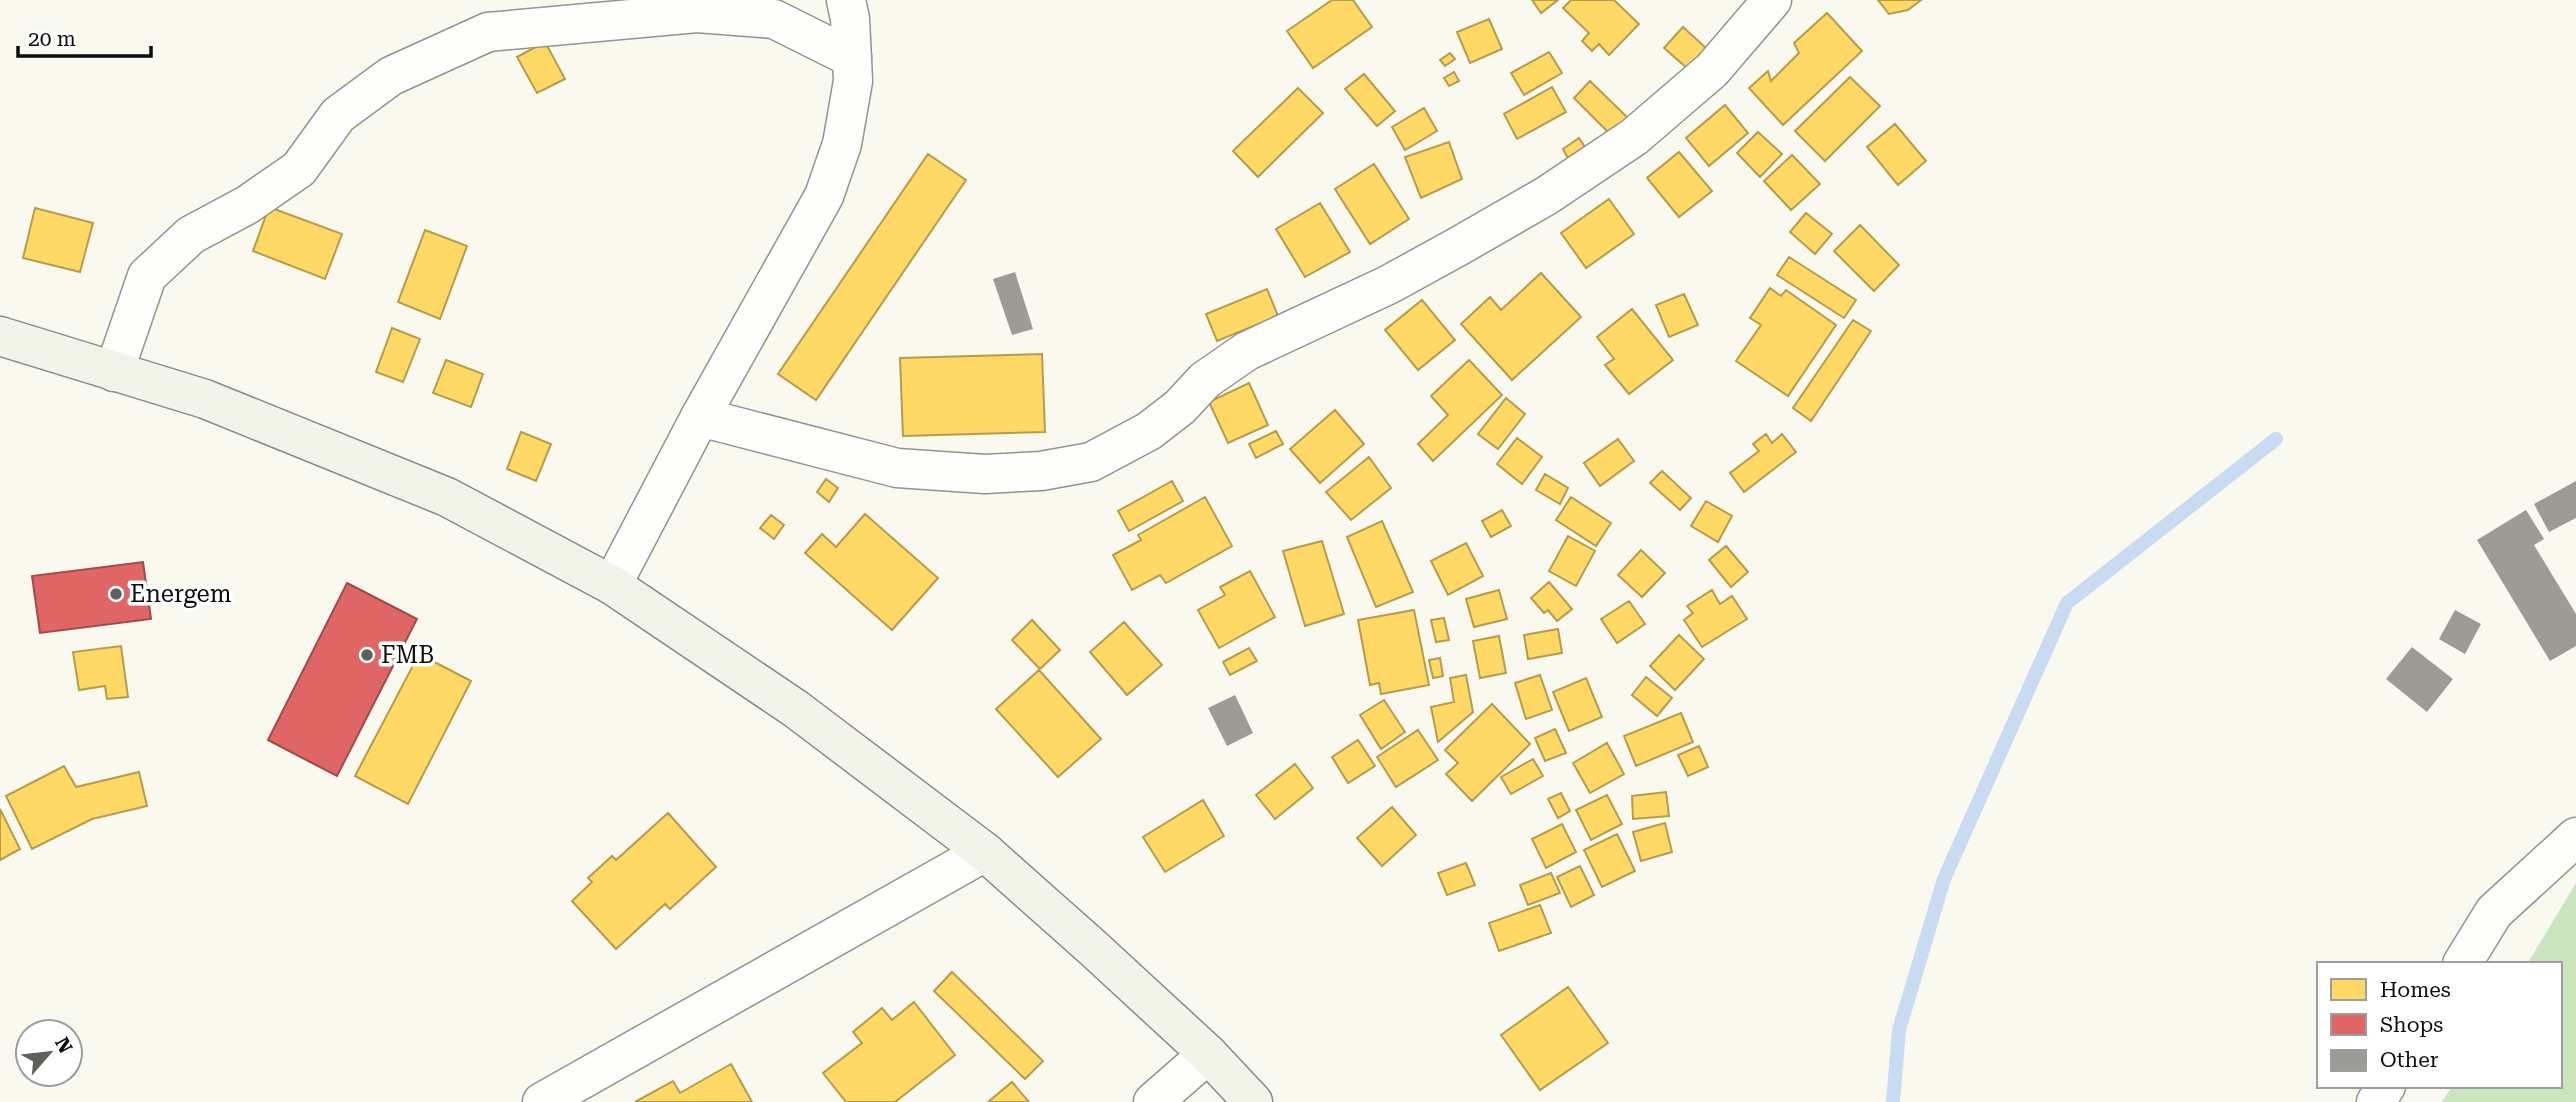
<svg xmlns="http://www.w3.org/2000/svg" width="2576" height="1102" font-family="'Roboto Serif',serif">
<style>
.forest{fill:#cce5c1}
.homes{fill:#ffd966;stroke:#b69c4b;stroke-width:2}
.shops{fill:#e06666;stroke:#a04b4b;stroke-width:2}
.lines{fill:none;stroke-linecap:round;stroke-linejoin:round}
.stream{stroke:#c9dbf0;stroke-width:14}
.building{fill:#9c9b96}
.minor-casing{stroke:#93938f;stroke-width:41}
.tertiary-casing{stroke:#93938f;stroke-width:41}
.secondary-casing{stroke:#898985;stroke-width:41}
.minor{stroke:#fefefd;stroke-width:38}
.tertiary{stroke:#fefefd;stroke-width:38}
.secondary{stroke:#f2f3e9;stroke-width:38}
.poi-dot{fill:#5f5f5c;stroke:#fff;stroke-width:2.5}
.labels{text-anchor:middle;stroke-width:7;stroke-linejoin:round;paint-order:stroke}
.poi-label{font-size:24px;fill:#0c0c0c;stroke:#fff;text-anchor:start}
</style>
<rect width="100%" height="100%" fill="#f9f9f0"/>
<path class="forest" d="M 2576,883 L 2576,1102 L 2442,1102 L 2452,1086 L 2560,1086 L 2560,964 L 2527,964 Z"/>
<path class="homes" d="M 1332,0 L 1353,0 L 1372,27 L 1313,68 L 1287,31 Z
M 1532,0 L 1558,0 L 1541,13 Z
M 1571,0 L 1614,0 L 1639,24 L 1609,55 L 1599,44 L 1592,51 L 1582,41 L 1589,33 L 1563,8 Z
M 1878,0 L 1921,0 L 1908,10 L 1889,14 Z
M 1827,13 L 1862,51 L 1783,125 L 1749,88 L 1768,71 L 1771,81 L 1799,53 L 1794,43 Z
M 1489,19 L 1502,49 L 1470,63 L 1457,32 Z
M 1683,27 L 1706,48 L 1688,69 L 1664,48 Z
M 545,42 L 565,79 L 537,93 L 517,57 Z
M 1549,52 L 1562,73 L 1524,95 L 1511,73 Z
M 1450,53 L 1455,59 L 1445,66 L 1440,60 Z
M 1454,72 L 1459,81 L 1449,86 L 1444,78 Z
M 1364,74 L 1395,111 L 1377,126 L 1345,89 Z
M 1850,77 L 1880,106 L 1825,161 L 1795,131 Z
M 1590,81 L 1631,121 L 1614,138 L 1574,98 Z
M 1552,87 L 1566,112 L 1517,139 L 1504,114 Z
M 1298,88 L 1323,113 L 1258,177 L 1233,151 Z
M 1725,105 L 1748,133 L 1709,166 L 1686,138 Z
M 1424,108 L 1437,131 L 1405,150 L 1392,127 Z
M 1895,124 L 1926,161 L 1898,185 L 1867,147 Z
M 1758,132 L 1782,154 L 1760,177 L 1737,153 Z
M 1579,138 L 1589,153 L 1571,164 L 1563,149 Z
M 1449,142 L 1462,179 L 1421,198 L 1405,157 Z
M 1679,152 L 1712,191 L 1679,217 L 1647,178 Z
M 928,154 L 966,180 L 816,400 L 778,374 Z
M 1792,155 L 1820,184 L 1791,210 L 1764,181 Z
M 1374,164 L 1409,219 L 1370,244 L 1335,189 Z
M 1609,199 L 1634,234 L 1586,268 L 1561,233 Z
M 1320,203 L 1350,252 L 1305,277 L 1276,229 Z
M 269,207 L 342,234 L 325,279 L 253,251 Z
M 35,208 L 93,223 L 80,272 L 23,258 Z
M 1806,213 L 1832,234 L 1815,254 L 1790,232 Z
M 1860,225 L 1899,265 L 1874,291 L 1834,251 Z
M 425,230 L 467,246 L 440,319 L 398,302 Z
M 1789,257 L 1856,300 L 1844,318 L 1777,275 Z
M 1541,273 L 1581,317 L 1512,380 L 1461,324 L 1490,297 L 1501,310 Z
M 1770,288 L 1781,296 L 1786,290 L 1836,325 L 1788,396 L 1736,361 L 1761,325 L 1750,318 Z
M 1267,289 L 1278,316 L 1217,341 L 1206,314 Z
M 1684,294 L 1698,325 L 1669,337 L 1656,305 Z
M 1422,300 L 1455,340 L 1418,370 L 1385,330 Z
M 1632,309 L 1673,360 L 1629,394 L 1605,365 L 1614,359 L 1597,337 Z
M 1853,320 L 1871,331 L 1811,421 L 1793,408 Z
M 392,328 L 420,339 L 403,382 L 376,372 Z
M 1042,354 L 1045,432 L 903,436 L 900,358 Z
M 446,360 L 483,374 L 471,407 L 433,393 Z
M 1469,360 L 1502,395 L 1433,461 L 1418,444 L 1448,415 L 1431,396 Z
M 1249,383 L 1268,425 L 1228,443 L 1209,402 Z
M 1506,398 L 1525,414 L 1498,449 L 1478,434 Z
M 1335,410 L 1364,444 L 1320,483 L 1290,449 Z
M 1276,431 L 1283,444 L 1256,458 L 1249,444 Z
M 521,432 L 551,444 L 536,481 L 507,469 Z
M 1766,434 L 1772,443 L 1782,434 L 1796,452 L 1744,492 L 1730,473 L 1759,451 L 1753,444 Z
M 1517,438 L 1542,457 L 1522,484 L 1497,464 Z
M 1618,439 L 1634,461 L 1600,486 L 1584,463 Z
M 1369,457 L 1391,488 L 1351,520 L 1326,492 Z
M 1662,471 L 1691,498 L 1680,510 L 1650,483 Z
M 1545,474 L 1568,488 L 1560,504 L 1536,490 Z
M 826,479 L 838,488 L 829,502 L 817,492 Z
M 1172,481 L 1183,501 L 1129,531 L 1118,511 Z
M 1205,497 L 1232,546 L 1166,583 L 1160,575 L 1132,590 L 1113,555 L 1141,540 L 1138,535 Z
M 1571,497 L 1611,523 L 1596,546 L 1556,520 Z
M 1706,501 L 1732,516 L 1718,542 L 1691,526 Z
M 1502,510 L 1511,526 L 1491,537 L 1482,521 Z
M 865,514 L 938,578 L 892,630 L 805,553 L 822,534 L 836,547 Z
M 771,515 L 784,525 L 774,539 L 760,528 Z
M 1382,521 L 1413,592 L 1376,607 L 1347,537 Z
M 1568,536 L 1595,551 L 1576,586 L 1549,571 Z
M 1322,541 L 1344,614 L 1305,626 L 1283,551 Z
M 1466,543 L 1483,576 L 1448,595 L 1431,561 Z
M 1726,546 L 1748,572 L 1731,587 L 1709,560 Z
M 1641,550 L 1665,573 L 1642,597 L 1618,575 Z
M 1250,571 L 1275,617 L 1219,648 L 1198,610 L 1225,595 L 1220,587 Z
M 1549,582 L 1572,609 L 1557,621 L 1548,610 L 1544,613 L 1531,598 Z
M 1499,590 L 1507,619 L 1474,627 L 1466,599 Z
M 1712,590 L 1720,604 L 1732,596 L 1747,619 L 1702,647 L 1684,620 L 1693,613 L 1687,606 Z
M 1629,601 L 1645,624 L 1617,643 L 1601,619 Z
M 1414,610 L 1429,685 L 1381,694 L 1379,683 L 1370,685 L 1358,620 Z
M 1444,618 L 1449,640 L 1436,642 L 1431,620 Z
M 1032,620 L 1060,650 L 1040,669 L 1012,640 Z
M 1124,622 L 1162,665 L 1127,695 L 1090,652 Z
M 1558,629 L 1562,653 L 1528,659 L 1524,635 Z
M 1679,635 L 1704,659 L 1675,690 L 1650,666 Z
M 1499,636 L 1506,673 L 1480,678 L 1473,641 Z
M 121,646 L 128,697 L 107,699 L 105,686 L 79,690 L 73,652 Z
M 1249,648 L 1257,661 L 1230,675 L 1223,662 Z
M 419,654 L 471,681 L 408,804 L 355,776 Z
M 1440,658 L 1443,676 L 1433,678 L 1429,660 Z
M 1039,670 L 1101,739 L 1058,777 L 996,709 Z
M 1466,675 L 1473,712 L 1438,742 L 1431,707 L 1454,702 L 1450,678 Z
M 1540,675 L 1552,710 L 1526,719 L 1515,683 Z
M 1646,677 L 1672,698 L 1657,716 L 1632,695 Z
M 1586,678 L 1602,717 L 1569,731 L 1553,692 Z
M 1384,700 L 1405,732 L 1381,749 L 1360,715 Z
M 1492,704 L 1530,744 L 1472,801 L 1446,774 L 1458,763 L 1445,750 Z
M 1681,713 L 1693,742 L 1636,766 L 1624,736 Z
M 1555,729 L 1566,753 L 1545,761 L 1535,738 Z
M 1418,730 L 1438,760 L 1396,787 L 1377,757 Z
M 1358,740 L 1375,766 L 1348,783 L 1332,757 Z
M 1607,743 L 1624,774 L 1590,793 L 1573,763 Z
M 1699,746 L 1708,767 L 1688,776 L 1678,755 Z
M 1533,759 L 1543,776 L 1511,794 L 1501,777 Z
M 1295,764 L 1313,788 L 1275,819 L 1256,795 Z
M 64,766 L 76,787 L 139,772 L 147,806 L 92,819 L 32,849 L 6,796 Z
M 1666,792 L 1669,816 L 1633,819 L 1632,796 Z
M 1561,793 L 1570,811 L 1558,818 L 1548,799 Z
M 1607,795 L 1622,824 L 1591,840 L 1576,810 Z
M 1203,800 L 1224,836 L 1165,872 L 1143,837 Z
M 1392,807 L 1416,835 L 1382,866 L 1357,838 Z
M 0,809 L 20,849 L 0,860 Z
M 668,813 L 716,867 L 670,909 L 665,904 L 616,949 L 572,901 L 592,882 L 588,878 L 612,856 L 616,860 Z
M 1665,823 L 1672,852 L 1641,861 L 1633,832 Z
M 1562,824 L 1576,852 L 1546,868 L 1532,839 Z
M 1617,834 L 1635,871 L 1602,887 L 1584,850 Z
M 1466,863 L 1475,885 L 1447,895 L 1438,873 Z
M 1580,866 L 1594,895 L 1571,907 L 1557,877 Z
M 1551,873 L 1560,893 L 1528,905 L 1520,885 Z
M 1540,905 L 1551,933 L 1499,951 L 1489,923 Z
M 952,972 L 1043,1061 L 1025,1079 L 934,991 Z
M 1568,987 L 1608,1043 L 1540,1090 L 1501,1035 Z
M 914,1002 L 955,1055 L 895,1102 L 846,1102 L 823,1073 L 862,1043 L 853,1032 L 882,1008 L 892,1020 Z
M 731,1064 L 752,1102 L 635,1102 L 673,1081 L 680,1093 Z
M 1012,1082 L 1029,1102 L 988,1102 Z"/>
<path class="shops" d="M 143,562 L 151,619 L 40,633 L 32,576 Z
M 347,583 L 417,619 L 337,776 L 268,740 Z"/>
<g class="lines">
<path class="stream" d="M 1893,1102 L 1899,1030 L 1944,879 L 2067,603 L 2276,439"/>
</g>
<path class="building" d="M 1015,272 L 1033,329 L 1012,335 L 993,279 Z
M 2576,481 L 2576,518 L 2549,532 L 2534,504 Z
M 2526,510 L 2544,539 L 2534,545 L 2576,614 L 2576,646 L 2550,661 L 2477,540 Z
M 2455,610 L 2481,624 L 2465,654 L 2439,639 Z
M 2412,647 L 2453,679 L 2427,712 L 2386,679 Z
M 1235,695 L 1253,733 L 1227,746 L 1208,708 Z"/>
<g class="lines">
<defs>
<path id="minor" d="M 114,372 L 147,276 L 191,235 L 247,205 L 299,169 L 338,115 L 391,76 L 488,32 L 697,13 L 774,19 L 852,58
M 700,417 L 897,468 L 985,474 L 1041,471 L 1091,462 L 1149,431 L 1180,407 L 1205,380 L 1247,351 L 1388,285 L 1459,246 L 1546,196 L 1634,137 L 1712,70 L 1772,0
M 2462,964 L 2494,912 L 2576,837
M 542,1102 L 985,852
M 1153,1102 L 1208,1054
M 2376,1102 L 2386,1086"/>
<path id="tertiary" d="M 612,585 L 700,417 L 824,196 L 842,144 L 853,81 L 850,19 L 846,0"/>
<path id="secondary" d="M 0,336 L 205,399 L 447,497 L 612,585 L 796,709 L 985,852 L 1093,948 L 1208,1054 L 1253,1102"/>
</defs>
<use href="#minor" class="minor-casing"/>
<use href="#tertiary" class="tertiary-casing"/>
<use href="#secondary" class="secondary-casing"/>
<use href="#minor" class="minor"/>
<use href="#tertiary" class="tertiary"/>
<use href="#secondary" class="secondary"/>
</g>
<g class="poi-dot">
<circle cx="116" cy="594" r="7"/>
<circle cx="367" cy="655" r="7"/>
</g>
<g class="labels">
<g class="poi-label">
<text x="130" y="602">Energem</text>
<text x="381" y="663">FMB</text>
</g>
</g>
<rect x="2317" y="962" width="245" height="126" fill="#ffffff" stroke="#9e9e9e" stroke-width="2"/>
<rect x="2331" y="979" width="35" height="21" fill="#ffd966" stroke="#9e9e9e" stroke-width="2"/>
<text x="2380" y="997" font-size="21" fill="#0c0c0c">Homes</text>
<rect x="2331" y="1014" width="35" height="21" fill="#e06666" stroke="#9e9e9e" stroke-width="2"/>
<text x="2380" y="1032" font-size="21" fill="#0c0c0c">Shops</text>
<rect x="2331" y="1050" width="35" height="21" fill="#9c9b96" stroke="#9e9e9e" stroke-width="2"/>
<text x="2380" y="1067" font-size="21" fill="#0c0c0c">Other</text>
<g transform="translate(49 1053) rotate(62)"><circle r="33" fill="#ffffff" stroke="#9e9e9e" stroke-width="2"/>
<path d="M0-5L12 26L0 18L-12 26Z" fill="#5f5f5c"/>
<text y="-10" font-size="19" font-weight="bold" text-anchor="middle" fill="#0c0c0c">N</text>
</g>
<path d="M18 46v10h133v-10" fill="none" stroke="#0c0c0c" stroke-width="3.5"/>
<text x="28" y="46" font-size="21" fill="#0c0c0c" stroke="#ffffff" stroke-width="5" paint-order="stroke">20 m</text>
</svg>
